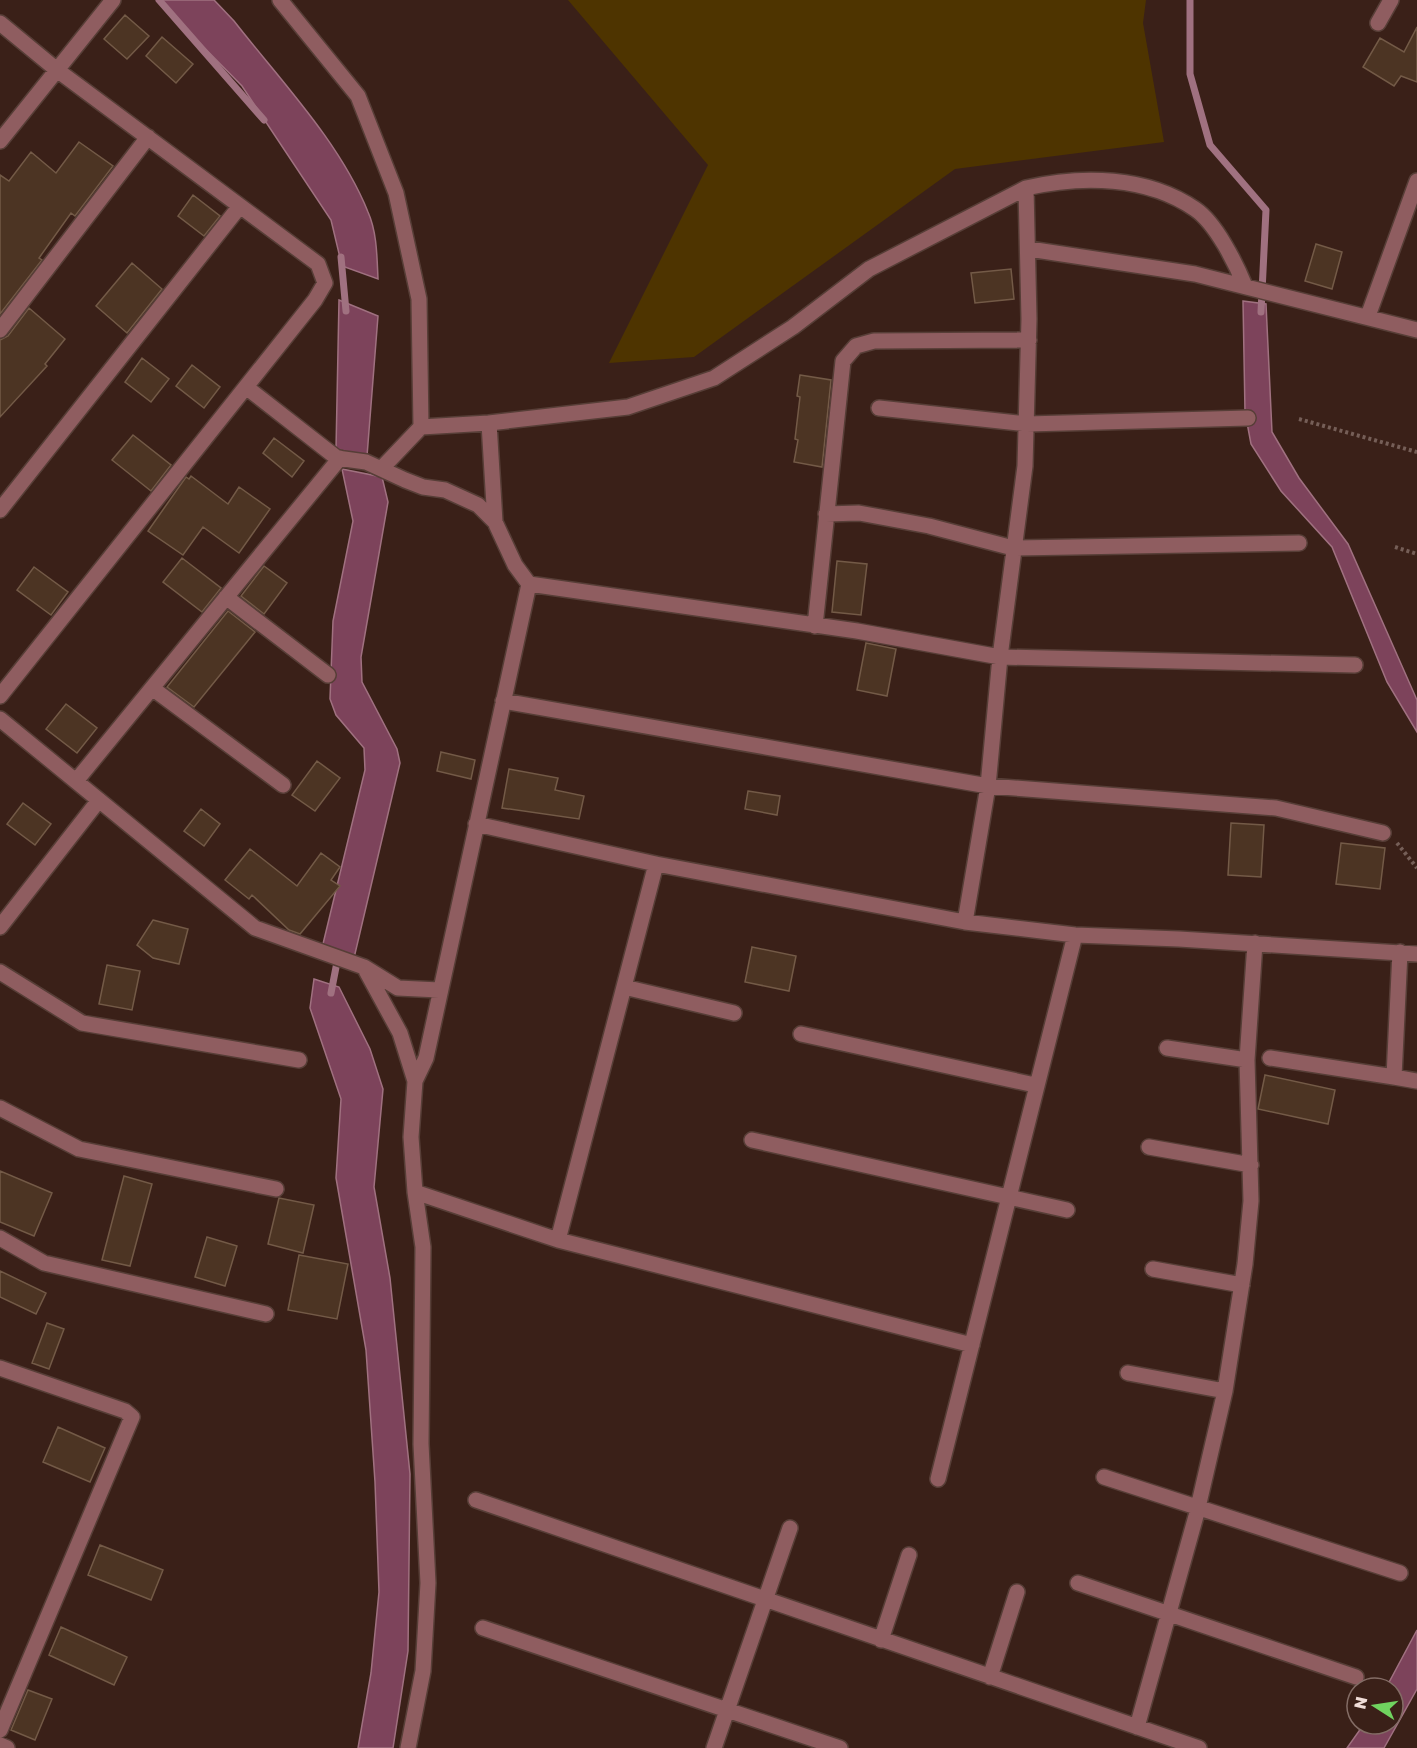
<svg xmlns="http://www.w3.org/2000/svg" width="1417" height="1748" font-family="'Golos Text',sans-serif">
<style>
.green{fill:#4e3400}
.water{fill:#7d435b;stroke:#a07180;stroke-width:1.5}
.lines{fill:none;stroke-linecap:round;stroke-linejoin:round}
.stream{stroke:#a07180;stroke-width:7}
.building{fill:#4c3423;stroke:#735a47;stroke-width:1.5}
.minor-casing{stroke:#573e37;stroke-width:18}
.path{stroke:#755e57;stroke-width:4;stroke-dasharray:3 3;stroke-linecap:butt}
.minor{stroke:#8f5d60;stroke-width:15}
</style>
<rect width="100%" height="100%" fill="#3a2018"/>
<path class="green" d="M 568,0 L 1146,0 L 1143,23 L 1164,142 L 955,169 L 694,357 L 609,363 L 708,165 Z"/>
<path class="water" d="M 157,0 L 214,0 L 234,21 C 280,80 340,142 368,212 C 377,232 377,257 378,279 L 342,266 L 331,220 L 242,86 Z
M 339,300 L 378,316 L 367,456 L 336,450 Z
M 1243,301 L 1266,304 L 1272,432 L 1299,478 L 1348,544 L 1417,700 L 1417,732 L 1387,682 L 1332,547 L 1281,491 L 1251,444 L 1245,412 Z
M 342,469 L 382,477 L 388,502 L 361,657 L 362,682 L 397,749 L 400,763 L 354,958 L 322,948 L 365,770 L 364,748 L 336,715 L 330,699 L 333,621 L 353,521 Z
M 314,979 L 339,987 L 370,1049 L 383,1089 L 374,1187 L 390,1278 L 410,1474 L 408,1651 L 393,1748 L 358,1748 L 371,1673 L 379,1592 L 375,1482 L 366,1350 L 336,1178 L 341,1099 L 310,1008 Z
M 1417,1630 L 1417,1689 L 1384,1748 L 1347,1748 L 1364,1724 L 1393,1724 L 1393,1688 L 1386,1688 Z"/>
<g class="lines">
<path class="stream" d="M 159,0 L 264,120
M 1190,0 L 1190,74 L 1210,145 L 1266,210 L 1261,312
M 341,257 L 346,311
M 331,993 L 338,957"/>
</g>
<path class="building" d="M 125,15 L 149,36 L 127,59 L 104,39 Z
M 1417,27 L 1417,82 L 1401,76 L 1394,86 L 1363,67 L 1380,38 L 1404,52 Z
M 162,37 L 193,64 L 176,83 L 146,56 Z
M 79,142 L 113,166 L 75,216 L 71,213 L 39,258 L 42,260 L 0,314 L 0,175 L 9,181 L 31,152 L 56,173 Z
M 193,195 L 220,216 L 204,236 L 178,216 Z
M 1316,244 L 1342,252 L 1332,289 L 1305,281 Z
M 132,263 L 162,289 L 127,333 L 96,306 Z
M 1011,269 L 1014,299 L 975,303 L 971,273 Z
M 29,308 L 65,339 L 45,364 L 47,366 L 0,417 L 0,340 L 8,336 Z
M 142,358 L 169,379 L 151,402 L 125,382 Z
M 192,365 L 220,387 L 204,408 L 176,386 Z
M 800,375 L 831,380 L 822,467 L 794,462 L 798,440 L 795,439 L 800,397 L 797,396 Z
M 133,435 L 171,465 L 151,491 L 112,460 Z
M 274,438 L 304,461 L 292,477 L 263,453 Z
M 191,476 L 228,504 L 239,487 L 270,509 L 239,553 L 203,527 L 183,555 L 148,531 L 186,477 L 189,479 Z
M 182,558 L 221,588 L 202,612 L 163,582 Z
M 837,561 L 867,564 L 861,615 L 832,612 Z
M 264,566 L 287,583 L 264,614 L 241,596 Z
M 34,567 L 68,592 L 51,615 L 17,590 Z
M 228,611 L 255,632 L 194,707 L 167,687 Z
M 866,643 L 896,649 L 887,696 L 857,690 Z
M 66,704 L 97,728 L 77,753 L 46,729 Z
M 441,752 L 475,760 L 471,779 L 437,771 Z
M 317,761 L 340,778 L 315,811 L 292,795 Z
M 509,769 L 558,778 L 555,790 L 584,796 L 579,819 L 502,808 Z
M 748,791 L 780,796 L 777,815 L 745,809 Z
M 23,803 L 51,824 L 35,845 L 7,824 Z
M 201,809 L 220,824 L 204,846 L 184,831 Z
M 1231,823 L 1264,825 L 1261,877 L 1228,875 Z
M 1341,843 L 1385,848 L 1380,889 L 1336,884 Z
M 250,849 L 297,886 L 321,853 L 340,867 L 331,880 L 340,886 L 300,934 L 289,930 L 252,895 L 249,899 L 225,880 Z
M 153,920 L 188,929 L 179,964 L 153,958 L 137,945 Z
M 752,947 L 796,956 L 789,991 L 745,982 Z
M 107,965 L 140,971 L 132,1010 L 99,1004 Z
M 1265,1075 L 1335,1090 L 1328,1124 L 1258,1109 Z
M 0,1171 L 52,1193 L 34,1236 L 0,1222 Z
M 124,1176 L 152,1184 L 130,1266 L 102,1260 Z
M 279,1198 L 314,1205 L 303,1253 L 268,1244 Z
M 207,1237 L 237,1246 L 225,1286 L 195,1277 Z
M 299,1255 L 348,1264 L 337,1319 L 288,1310 Z
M 0,1271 L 46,1293 L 36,1314 L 0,1297 Z
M 47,1323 L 64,1329 L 49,1369 L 32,1363 Z
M 58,1427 L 105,1448 L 90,1482 L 43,1462 Z
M 100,1545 L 163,1570 L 151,1600 L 88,1575 Z
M 61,1627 L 127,1657 L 114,1685 L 49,1655 Z
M 28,1690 L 52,1699 L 35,1740 L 11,1730 Z"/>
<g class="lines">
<defs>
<path id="minor" d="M 280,0 L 358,96 L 396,193 L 419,299 L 421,427
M 0,23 L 57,70 L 318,264 L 325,283 L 315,300 L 0,696
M 1378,23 L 1391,0
M 0,141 L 113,0
M 1029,249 L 1195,274 L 1417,330
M 1368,316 L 1417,181
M 0,330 L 148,137
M 246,387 L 337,458 L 366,462 L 405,480 L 423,487 L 445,490 L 478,505 L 495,522 L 515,565 L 529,584 L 857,631 L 1000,657 L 1355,665
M 879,408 L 1027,424 L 1248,418
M 382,468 L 421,427 L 489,423
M 0,510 L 240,206
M 826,514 L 859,513 L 929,526 L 1013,548 L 1299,543
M 495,522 L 489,423 L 628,407 L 714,378 L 793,327 L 869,269 L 1026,188
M 226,597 L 328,675
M 815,626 L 843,361 L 856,346 L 874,341 L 1029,340
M 152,688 L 283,785
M 503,701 L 988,786 L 1276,808 L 1383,833
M 0,719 L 255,928 L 364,967 L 398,988 L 439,990
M 76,781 L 340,458
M 476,824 L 656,864 L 965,922 L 1075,935 L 1179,939 L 1417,954
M 965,922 L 988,786 L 1000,657 L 1025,466 L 1029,319 L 1026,188 C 1082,175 1147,176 1195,209 C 1216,223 1236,264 1245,286
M 0,927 L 99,800
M 1400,952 L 1394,1077 L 1417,1081
M 364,967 L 400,1033 L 415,1081 L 411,1137 L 415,1192 L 423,1247 L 421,1444 L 428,1583 L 423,1671 L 408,1748
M 0,972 L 82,1023 L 299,1060
M 624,987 L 734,1013
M 801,1034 L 1035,1085
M 1167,1048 L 1247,1060
M 1270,1058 L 1394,1077
M 415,1081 L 426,1058 L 529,584
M 0,1108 L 79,1149 L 276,1189
M 752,1140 L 1067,1210
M 1149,1147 L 1251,1165
M 415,1192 L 558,1240 L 972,1345
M 0,1238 L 44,1263 L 266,1314
M 558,1240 L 656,864
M 1153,1269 L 1242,1285
M 0,1368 L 125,1411 L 132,1417 L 0,1730
M 1128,1373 L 1225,1391
M 1104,1477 L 1400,1573
M 938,1479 L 1075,935
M 476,1500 L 1199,1748
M 1078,1583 L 1356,1677
M 483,1628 L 840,1748
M 881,1640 L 909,1555
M 990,1677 L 1017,1592
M 1137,1727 L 1196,1516 L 1225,1391 L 1245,1264 L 1251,1201 L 1247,1060 L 1255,943
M 0,1745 L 7,1748
M 714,1748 L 790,1528"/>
</defs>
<use href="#minor" class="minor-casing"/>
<path class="path" d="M 1299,419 L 1417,452
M 1395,547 L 1417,554
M 1397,843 L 1417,868"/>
<use href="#minor" class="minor"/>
</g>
<g transform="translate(1375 1706) rotate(282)"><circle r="28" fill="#3a2018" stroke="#836c65" stroke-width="1.5"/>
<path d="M0-4.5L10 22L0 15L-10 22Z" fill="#70d35f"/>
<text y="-9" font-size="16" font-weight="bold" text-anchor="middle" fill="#f0ddd8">N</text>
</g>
</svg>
